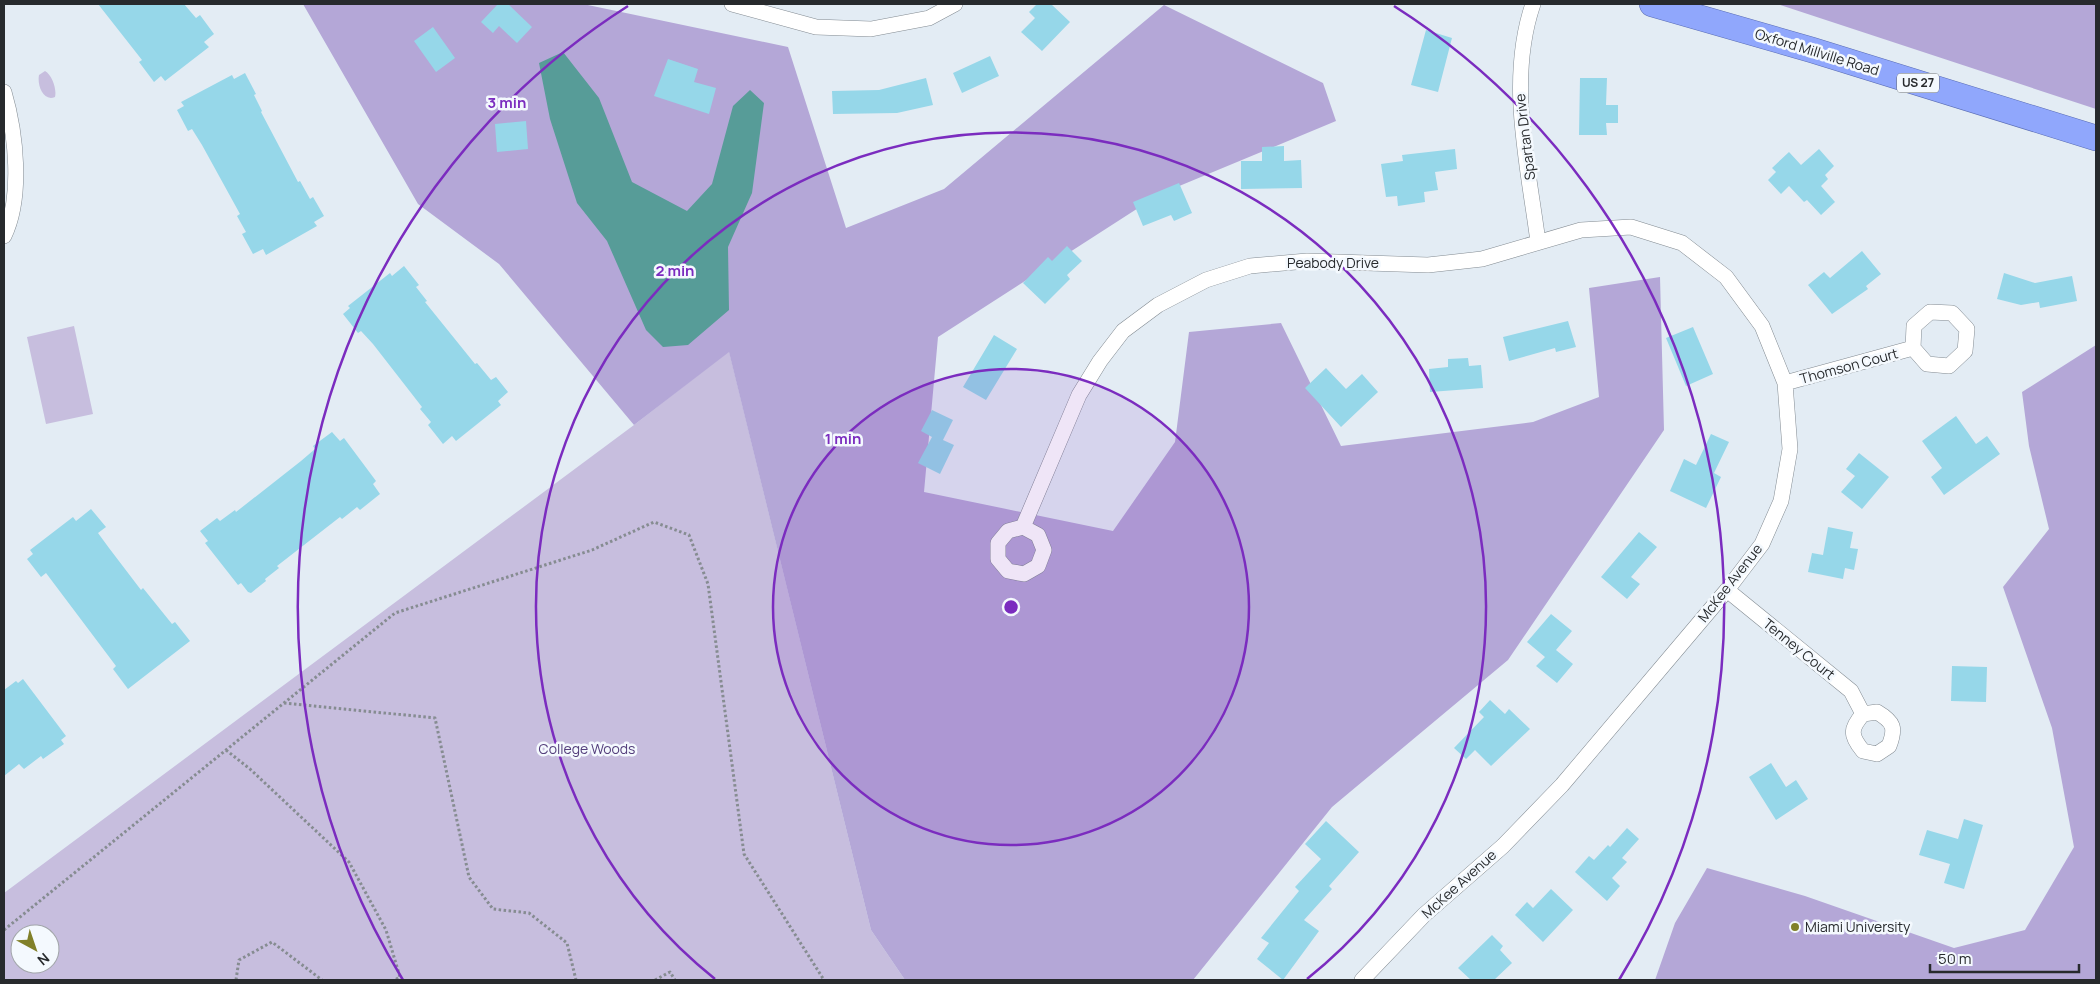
<svg xmlns="http://www.w3.org/2000/svg" width="2100" height="984" font-family="Manrope,sans-serif">
<style>
.green{fill:#c7bede;fill-rule:evenodd}
.forest{fill:#b4a7d7}
.water{fill:#579c98}
.building{fill:#96d7e9}
.lines{fill:none;stroke-linecap:round;stroke-linejoin:round}
.minor-casing{stroke:#838b92;stroke-width:16}
.trunk-casing{stroke:#5a6db4;stroke-width:26}
.path{stroke:#868c91;stroke-width:3;stroke-dasharray:2.5 2.5;stroke-linecap:butt}
.minor{stroke:#fff;stroke-width:15}
.trunk{stroke:#90a7fc;stroke-width:25}
.ring{fill:none;stroke:#7b2cbf;stroke-width:2.5}
.poi-dot{fill:#818029;stroke:#f4f9fe;stroke-width:2}
.labels{text-anchor:middle;stroke-width:5;stroke-linejoin:round;paint-order:stroke}
.shield{fill:#f4f9fe;stroke:#64686c;stroke-width:1}
.shield-label{font-size:12px;font-weight:bold;fill:#272a2d}
.street-label{font-size:14px;fill:#272a2d;stroke:#f4f9fe}
.park-label{font-size:14px;fill:#543f7c;stroke:#f4f9fe}
.poi-label{font-size:14px;fill:#272a2d;stroke:#f4f9fe;text-anchor:start}
.centre{fill:#7b2cbf;stroke:#f4f9fe;stroke-width:2.5}
.ring-label{font-size:15px;text-anchor:middle;font-weight:bold;fill:#7b2cbf;stroke:#f4f9fe;stroke-width:5;stroke-linejoin:round;paint-order:stroke}
</style>
<rect width="100%" height="100%" fill="#e3ecf4"/>
<path class="green" d="M 45,71 C 52,75 57,89 55,97 C 43,102 37,85 39,75 Z
M 74,326 L 93,414 L 46,424 L 27,337 Z
M 729,351 L 871,930 L 905,980 L 4,980 L 4,893 L 634,425 ZM 20,934 L 50,934 L 50,964 L 20,964 Z"/>
<path class="forest" d="M 303,4 L 583,4 L 788,47 L 846,228 L 944,189 L 1164,5 L 1323,83 L 1336,121 L 1160,194 L 938,337 L 924,492 L 1113,531 L 1175,442 L 1189,332 L 1281,323 L 1341,446 L 1533,422 L 1599,397 L 1589,288 L 1660,277 L 1664,430 L 1508,660 L 1332,807 L 1193,980 L 905,980 L 871,930 L 729,352 L 634,425 L 499,264 L 418,204 Z
M 1777,4 L 2096,4 L 2096,109 Z
M 2096,345 L 2096,980 L 1655,980 L 1675,923 L 1707,868 L 1805,896 L 1954,948 L 2025,930 L 2074,847 L 2052,728 L 2003,587 L 2049,529 L 2029,446 L 2022,392 Z"/>
<path class="water" d="M 563,52 L 599,98 L 632,182 L 687,211 L 712,184 L 733,106 L 750,90 L 764,103 L 752,193 L 728,247 L 729,310 L 688,345 L 663,347 L 646,330 L 607,241 L 577,203 L 550,119 L 539,63 Z"/>
<path class="building" d="M 98,4 L 184,4 L 196,18 L 200,15 L 214,34 L 204,42 L 209,47 L 165,81 L 161,76 L 154,82 L 139,62 L 142,60 Z
M 498,4 L 508,4 L 532,27 L 517,43 L 499,26 L 493,33 L 481,22 Z
M 1037,4 L 1051,4 L 1070,22 L 1042,51 L 1021,32 L 1035,18 L 1029,12 Z
M 433,27 L 455,58 L 436,72 L 414,41 Z
M 1426,30 L 1452,38 L 1438,92 L 1411,85 Z
M 990,56 L 999,76 L 962,93 L 953,73 Z
M 668,59 L 698,69 L 694,82 L 716,88 L 709,114 L 654,96 Z
M 245,73 L 256,94 L 254,95 L 262,111 L 261,112 L 298,182 L 300,181 L 310,199 L 313,197 L 324,216 L 314,222 L 317,226 L 266,255 L 263,249 L 253,254 L 242,234 L 246,232 L 237,216 L 240,214 L 202,145 L 192,129 L 188,131 L 177,110 L 184,106 L 181,102 L 232,75 L 234,79 Z
M 926,78 L 933,105 L 897,113 L 833,114 L 832,91 L 879,90 Z
M 1580,78 L 1607,78 L 1606,105 L 1618,105 L 1618,123 L 1606,123 L 1607,135 L 1579,135 Z
M 526,121 L 528,149 L 497,152 L 495,124 Z
M 1284,146 L 1284,161 L 1301,160 L 1302,188 L 1241,189 L 1241,161 L 1262,161 L 1262,147 Z
M 1455,149 L 1457,169 L 1435,172 L 1438,190 L 1424,192 L 1425,202 L 1398,206 L 1397,196 L 1386,197 L 1381,164 L 1403,161 L 1402,155 Z
M 1819,149 L 1834,166 L 1825,175 L 1828,179 L 1821,186 L 1835,202 L 1821,215 L 1807,200 L 1804,202 L 1789,186 L 1781,194 L 1768,180 L 1776,172 L 1772,168 L 1789,152 L 1801,165 Z
M 1179,183 L 1192,213 L 1174,221 L 1171,215 L 1143,226 L 1133,202 Z
M 1067,246 L 1082,261 L 1067,275 L 1070,279 L 1045,304 L 1023,283 L 1048,257 L 1052,261 Z
M 1862,251 L 1881,274 L 1866,286 L 1868,289 L 1832,314 L 1808,285 L 1824,272 L 1830,278 Z
M 404,266 L 419,285 L 416,287 L 427,301 L 425,302 L 475,364 L 477,363 L 491,380 L 496,377 L 508,392 L 498,401 L 501,405 L 456,441 L 452,436 L 443,444 L 428,425 L 431,422 L 420,409 L 422,407 L 373,344 L 361,331 L 358,333 L 343,314 L 350,308 L 348,306 L 390,273 L 392,276 Z
M 2004,273 L 2035,283 L 2072,276 L 2077,301 L 2040,308 L 2039,302 L 2021,305 L 1997,299 Z
M 1568,321 L 1576,347 L 1556,352 L 1555,348 L 1509,361 L 1503,337 Z
M 1693,327 L 1713,374 L 1686,386 L 1666,338 Z
M 994,335 L 1017,349 L 986,400 L 963,387 Z
M 1468,358 L 1469,366 L 1481,365 L 1483,388 L 1430,392 L 1429,369 L 1448,367 L 1448,359 Z
M 1326,368 L 1346,389 L 1362,374 L 1378,392 L 1341,427 L 1305,388 Z
M 932,410 L 953,420 L 943,440 L 954,445 L 940,474 L 918,463 L 932,437 L 921,431 Z
M 1956,416 L 1976,444 L 1987,436 L 2000,454 L 1944,495 L 1931,477 L 1942,468 L 1922,441 Z
M 332,432 L 340,441 L 344,438 L 376,481 L 373,484 L 380,494 L 360,510 L 357,507 L 342,519 L 340,517 L 277,566 L 279,568 L 265,579 L 266,581 L 251,593 L 248,592 L 241,583 L 238,585 L 205,543 L 208,541 L 200,531 L 217,518 L 220,521 L 235,510 L 236,512 L 301,461 L 315,449 L 313,446 Z
M 1711,434 L 1729,442 L 1714,473 L 1721,477 L 1706,508 L 1670,491 L 1684,459 L 1696,465 Z
M 1859,453 L 1889,477 L 1862,509 L 1841,492 L 1855,476 L 1846,469 Z
M 91,509 L 106,527 L 98,533 L 109,548 L 141,590 L 143,588 L 172,624 L 175,622 L 190,641 L 128,689 L 113,669 L 116,666 L 46,573 L 41,577 L 27,559 L 33,554 L 30,550 L 73,517 L 76,521 Z
M 1828,527 L 1853,532 L 1850,548 L 1858,549 L 1854,570 L 1845,568 L 1843,579 L 1808,572 L 1812,553 L 1823,555 Z
M 1639,532 L 1657,547 L 1631,577 L 1640,584 L 1627,599 L 1601,577 Z
M 1551,614 L 1572,631 L 1556,650 L 1573,664 L 1557,683 L 1536,666 L 1545,657 L 1527,642 Z
M 1952,666 L 1987,667 L 1986,702 L 1951,701 Z
M 23,679 L 66,736 L 61,740 L 64,744 L 43,759 L 41,756 L 24,769 L 19,764 L 4,776 L 4,690 L 16,681 L 18,683 Z
M 1490,700 L 1505,714 L 1509,709 L 1530,729 L 1491,766 L 1475,750 L 1466,759 L 1454,748 L 1484,717 L 1479,712 Z
M 1771,763 L 1786,787 L 1796,780 L 1808,799 L 1776,820 L 1749,777 Z
M 1964,819 L 1983,825 L 1964,889 L 1944,883 L 1950,864 L 1919,855 L 1927,830 L 1958,839 Z
M 1326,821 L 1359,852 L 1329,886 L 1332,889 L 1304,920 L 1319,931 L 1283,980 L 1257,959 L 1269,943 L 1261,938 L 1299,891 L 1295,887 L 1321,859 L 1305,844 Z
M 1627,828 L 1639,839 L 1622,858 L 1627,862 L 1612,878 L 1620,886 L 1607,901 L 1575,872 L 1589,856 L 1594,860 L 1608,845 L 1610,847 Z
M 1551,889 L 1573,910 L 1543,942 L 1515,915 L 1527,902 L 1533,908 Z
M 1492,935 L 1503,946 L 1500,950 L 1512,963 L 1494,980 L 1471,980 L 1458,968 Z"/>
<g class="lines">
<defs>
<path id="minor" d="M 732,4 L 816,27 L 871,29 L 929,18 L 955,4
M 1533,4 C 1507,80 1528,164 1538,242
M 4,92 C 16,133 23,197 4,236
M 1785,383 L 1913,348 L 1927,364 L 1949,366 L 1965,351 L 1967,329 L 1952,313 L 1930,312 L 1914,326 L 1913,348
M 1023,527 L 1038,535 L 1044,550 L 1038,566 L 1024,574 L 1008,571 L 998,559 L 998,543 L 1008,531 L 1023,527 L 1079,395 L 1100,361 L 1123,331 L 1158,305 L 1206,280 L 1250,266 L 1307,261 L 1428,265 L 1482,259 L 1581,230 L 1631,227 L 1682,243 L 1726,277 L 1762,326 L 1785,383 L 1790,449 L 1781,501 L 1762,544 L 1727,590 L 1562,785 L 1503,846 L 1424,915 L 1362,980
M 1727,590 L 1851,691 L 1863,714 C 1850,729 1850,735 1863,751 L 1877,754 L 1889,746 C 1896,728 1894,722 1877,712 L 1863,714"/>
<path id="trunk" d="M 1652,4 L 1812,50 L 2096,138"/>
</defs>
<use href="#minor" class="minor-casing"/>
<use href="#trunk" class="trunk-casing"/>
<path class="path" d="M 284,703 L 435,718 L 469,877 L 493,909 L 529,913 L 567,943 L 576,980
M 226,750 L 250,769 L 349,862 L 386,930 L 400,977 L 395,980
M 4,930 L 395,613 L 592,550 L 654,522 L 689,535 L 708,584 L 744,854 L 824,980
M 236,980 L 239,960 L 272,942 L 322,980
M 655,980 L 670,972 L 675,980"/>
<use href="#minor" class="minor"/>
<use href="#trunk" class="trunk"/>
</g>
<circle cx="1011" cy="607" r="238" fill="#7b2cbf" fill-opacity=".12"/>
<g class="ring">
<circle cx="1011" cy="607" r="238"/>
<path d="M715 979A475 475 0 1 1 1307 979"/>
<path d="M403 980A713 713 0 0 1 628 6M1394 6A713 713 0 0 1 1619 980"/>
</g>
<circle class="poi-dot" cx="1795" cy="927" r="5"/>
<g class="labels">
<rect class="shield" x="1897" y="73.5" width="42" height="19" rx="4"/>
<g class="shield-label">
<text x="1918" y="87">US 27</text>
</g>
<g class="street-label">
<text transform="translate(1817 52) rotate(17)" y="5">Oxford Millville Road</text>
<text transform="translate(1525 137) rotate(-97)" y="5">Spartan Drive</text>
<text x="1333" y="268">Peabody Drive</text>
<text transform="translate(1849 366) rotate(-15)" y="5">Thomson Court</text>
<text transform="translate(1730 583) rotate(-52)" y="5">McKee Avenue</text>
<text transform="translate(1799 649) rotate(39)" y="5">Tenney Court</text>
<text transform="translate(1459 884) rotate(-42)" y="5">McKee Avenue</text>
</g>
<g class="park-label">
<text x="587" y="754">College Woods</text>
</g>
<g class="poi-label">
<text x="1805" y="932">Miami University</text>
</g>
</g>
<circle cx="1011" cy="607" r="8" class="centre"/>
<g class="ring-label">
<text x="507" y="108">3 min</text>
<text x="675" y="276">2 min</text>
<text x="843" y="444">1 min</text>
</g>
<rect width="2100" height="984" fill="none" stroke="#272a2d" stroke-width="10"/>
<g transform="translate(35 949) rotate(140)"><circle r="24" fill="#f4f9fe" stroke="#a2a6aa"/>
<path d="M0-4L9 19L0 12L-9 19Z" fill="#818029"/>
<text y="-8" font-size="14" font-weight="bold" text-anchor="middle" fill="#272a2d">N</text>
</g>
<path d="M1930 964v8h149v-8" fill="none" stroke="#272a2d" stroke-width="2.5"/>
<text x="1938" y="964" font-size="15" fill="#272a2d" stroke="#f4f9fe" stroke-width="4" paint-order="stroke">50 m</text>
</svg>
